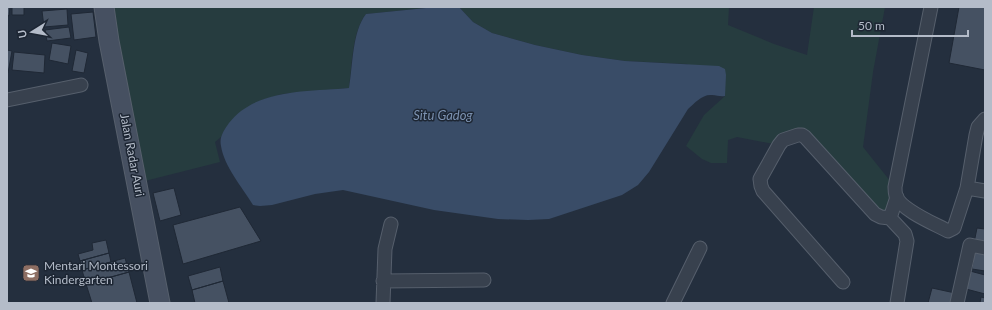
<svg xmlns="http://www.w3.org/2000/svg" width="992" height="310" font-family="Lato,sans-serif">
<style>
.green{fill:#263c3f}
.water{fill:#394c67}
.building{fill:#455162;stroke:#1f2835}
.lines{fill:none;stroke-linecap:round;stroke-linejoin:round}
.street-casing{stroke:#565f6c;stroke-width:15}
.secondary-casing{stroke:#565f6c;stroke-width:21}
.street{stroke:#38414e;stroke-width:13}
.secondary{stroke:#465061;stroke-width:19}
.labels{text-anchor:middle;stroke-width:3;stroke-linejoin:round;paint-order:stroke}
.street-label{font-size:12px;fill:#b4bcc9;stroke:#1d2633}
.poi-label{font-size:12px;fill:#b4bcc9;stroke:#1d2633;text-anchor:start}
.water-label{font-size:13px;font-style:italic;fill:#7c92b1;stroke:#1d2633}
</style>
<rect width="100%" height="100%" fill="#242f3e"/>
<path class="green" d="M 104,7 L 436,7 L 366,14 C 352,31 352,66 349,88 L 282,94 L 262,100 L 225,129 L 221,137 L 215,142 L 220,162 L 137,183 Z
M 459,7 L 729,7 L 728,25 L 774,44 L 807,55 L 814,7 L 885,7 L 873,72 L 863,147 L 895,187 L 890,218 L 881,217 L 805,137 L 779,145 L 737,137 L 728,140 L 727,163 L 711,163 L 702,159 L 686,146 L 704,115 L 725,96 L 687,64 L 625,61 L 582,55 L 535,45 L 492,33 L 473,22 Z"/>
<path class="water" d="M 436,7 L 459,7 L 473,22 L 492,33 L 535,45 L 582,55 L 625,61 L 719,66 L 725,69 L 726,75 L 725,96 C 720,97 717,95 712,95 C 702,94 695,103 688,109 L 649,172 L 638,185 L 622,195 L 549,219 L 528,220 L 498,219 L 434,210 L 343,190 L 315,194 L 272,205 L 260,206 L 253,205 C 242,187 224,166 221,146 C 219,137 224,130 229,123 C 256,88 309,92 349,88 C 353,65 352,32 366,14 Z"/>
<path class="building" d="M 7,7 L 10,7 L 9,16 L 7,15 Z
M 12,7 L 24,7 L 24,15 L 12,15 Z
M 959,7 L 985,7 L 985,70 L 949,63 Z
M 67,9 L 68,25 L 44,27 L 42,11 Z
M 93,12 L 96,37 L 74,40 L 71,14 Z
M 69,27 L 71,38 L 47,41 L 45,30 Z
M 52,43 L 71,46 L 68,64 L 49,60 Z
M 7,50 L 12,51 L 8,73 L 7,73 Z
M 76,50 L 88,53 L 84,73 L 72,71 Z
M 14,52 L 45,55 L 44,73 L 12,70 Z
M 174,188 L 181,215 L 160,221 L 153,193 Z
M 240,207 L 261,241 L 183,264 L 173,225 Z
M 977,228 L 985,229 L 985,246 L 974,243 Z
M 106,240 L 109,253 L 80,261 L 78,254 L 93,250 L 92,243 Z
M 975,248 L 985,250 L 985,271 L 972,269 Z
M 109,253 L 111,262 L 82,270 L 80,261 Z
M 125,258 L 129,272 L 86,284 L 82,270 Z
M 220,267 L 223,281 L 192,290 L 188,276 Z
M 970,271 L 985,275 L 985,294 L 966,289 Z
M 129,272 L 137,303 L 92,303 L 86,284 Z
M 223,281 L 229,303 L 195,303 L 192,290 Z
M 932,288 L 955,293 L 952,303 L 928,303 Z
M 981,297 L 985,298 L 985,303 L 980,303 Z"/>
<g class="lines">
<defs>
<path id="street" d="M 931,7 L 895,187 C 895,190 895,193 896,196 C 901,210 935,224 948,231 L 954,228 L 967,188 L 976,135 L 978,127 L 985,119
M 7,100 L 81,85
M 967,188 L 985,191
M 890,218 L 905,234 L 907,241 L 897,303
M 383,281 L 484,280
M 843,282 L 763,191 L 761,186 L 760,179 L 779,145 L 783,140 L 798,135 L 802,135 L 805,137 L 875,214 L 881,217 L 890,218 L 897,197
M 383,303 L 385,249 L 391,224
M 673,303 L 700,248
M 957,303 L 970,245 L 985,248"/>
<path id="secondary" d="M 104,7 L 109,41 L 160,303"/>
</defs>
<use href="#street" class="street-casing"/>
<use href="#secondary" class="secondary-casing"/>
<use href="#street" class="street"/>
<use href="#secondary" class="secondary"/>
</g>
<defs>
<symbol id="school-square" viewBox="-11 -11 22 22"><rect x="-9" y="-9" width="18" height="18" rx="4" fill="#8d6e63" stroke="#1d2633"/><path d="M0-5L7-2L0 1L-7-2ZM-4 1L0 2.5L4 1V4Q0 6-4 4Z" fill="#fff"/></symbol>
</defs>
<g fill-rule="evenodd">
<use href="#school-square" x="21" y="263" width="20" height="20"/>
</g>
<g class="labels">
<g class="street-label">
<text transform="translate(132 155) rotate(79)" y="4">Jalan Radar Auri</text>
</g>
<g class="poi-label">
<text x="44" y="270">Mentari Montessori<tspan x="44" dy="14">Kindergarten</tspan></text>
</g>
<g class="water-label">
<text x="443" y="120">Situ Gadog</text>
</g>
</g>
<rect width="992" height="310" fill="none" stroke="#b4bcc9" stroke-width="16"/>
<g transform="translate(32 32) rotate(259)" stroke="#1d2633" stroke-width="3" paint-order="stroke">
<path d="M0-3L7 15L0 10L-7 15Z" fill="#b4bcc9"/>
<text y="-6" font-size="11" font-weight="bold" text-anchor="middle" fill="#b4bcc9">U</text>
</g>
<path d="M852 30v6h116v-6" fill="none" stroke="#b4bcc9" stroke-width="2"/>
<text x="858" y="30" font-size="12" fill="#b4bcc9" stroke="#1d2633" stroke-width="3" paint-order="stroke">50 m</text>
</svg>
